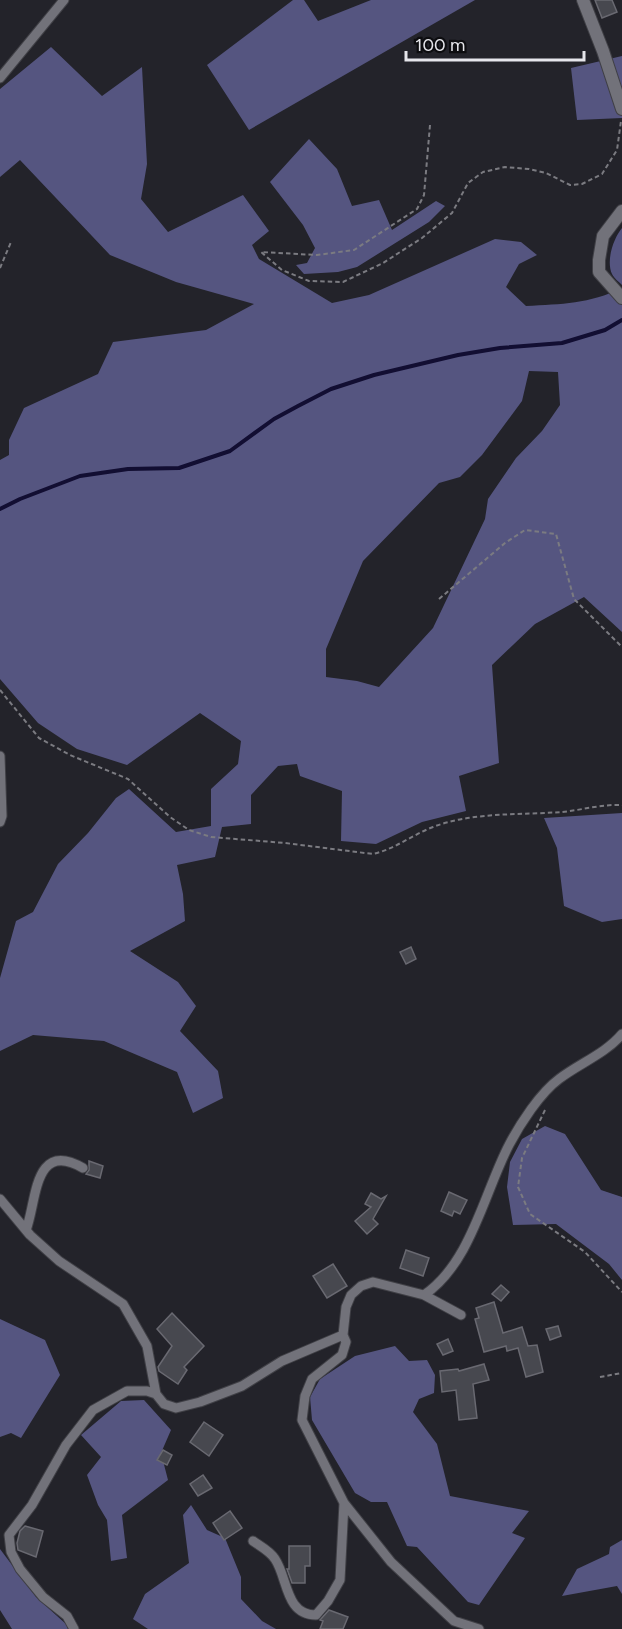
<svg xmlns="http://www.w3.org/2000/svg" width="622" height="1629" font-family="Figtree,sans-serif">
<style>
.forest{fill:#555580;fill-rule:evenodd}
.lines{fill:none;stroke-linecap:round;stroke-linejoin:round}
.stream{stroke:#120e32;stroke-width:4}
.building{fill:#47484f;stroke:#696971;stroke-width:1.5}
.minor-casing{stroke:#404046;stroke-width:11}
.tertiary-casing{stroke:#404046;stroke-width:14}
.path{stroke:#7b7b81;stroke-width:2;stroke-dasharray:4.5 3;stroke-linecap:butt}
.minor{stroke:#72727a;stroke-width:9}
.tertiary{stroke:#72727a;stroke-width:12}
</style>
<rect width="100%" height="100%" fill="#23232a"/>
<path class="forest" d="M 293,0 L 304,0 L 318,21 L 371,0 L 475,0 L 249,130 L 207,65 Z
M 51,47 L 102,96 L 142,67 L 147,164 L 141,199 L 168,232 L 243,195 L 269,231 L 252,245 L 259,259 L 332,303 L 369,295 L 495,239 L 521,242 L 537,255 L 519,264 L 506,287 L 526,306 C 562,304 589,304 622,288 L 622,632 L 584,597 L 535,624 L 492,665 L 499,763 L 459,776 L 466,811 L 422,822 L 376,844 L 341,841 L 342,791 L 300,776 L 297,764 L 278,766 L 251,795 L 251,824 L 222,827 L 215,857 L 177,865 L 183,894 L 185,921 L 130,951 L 178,982 L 196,1006 L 180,1031 L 218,1071 L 223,1098 L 193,1113 L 177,1072 L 104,1041 L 33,1035 L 0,1051 L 0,978 L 16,921 L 33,912 L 58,864 L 88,833 L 116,798 L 129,789 L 176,832 L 211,826 L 211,789 L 238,764 L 241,741 L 200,713 L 127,765 L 77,749 L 38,723 L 0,679 L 0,460 L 9,455 L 9,440 L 24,408 L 98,374 L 113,342 L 206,330 L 254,304 L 176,282 L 110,255 L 20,160 L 0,177 L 0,89 ZM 529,371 L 558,372 L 560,405 L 542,431 L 516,458 L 488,499 L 485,519 L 433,628 L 379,687 L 357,681 L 326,677 L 326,649 L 363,561 L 439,483 L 460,477 L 482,455 L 522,401 Z
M 622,56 L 622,118 L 577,120 L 571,68 Z
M 309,139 L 337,169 L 352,206 L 379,200 L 392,230 L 436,201 L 445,206 L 429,222 L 357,267 L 338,272 L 304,274 L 296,265 L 307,263 L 315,248 L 303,225 L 270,182 Z
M 622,228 L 622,285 C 619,282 614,278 612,274 C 606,261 613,239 622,228 Z
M 622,813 L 622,919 L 602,922 L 564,906 L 557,848 L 544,818 Z
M 545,1126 L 565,1134 L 601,1190 L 622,1197 L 622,1280 L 609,1264 L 556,1224 L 513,1225 L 507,1187 L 510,1162 L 522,1139 Z
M 0,1319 L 45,1340 L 60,1375 L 21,1438 L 11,1433 L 0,1437 Z
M 395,1346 L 409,1361 L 427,1360 L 435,1375 L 434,1393 L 419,1399 L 413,1412 L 437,1444 L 450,1496 L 529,1511 L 512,1533 L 525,1538 L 479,1605 L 468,1602 L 417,1547 L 407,1546 L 387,1502 L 371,1502 L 355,1493 L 312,1420 L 310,1397 L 320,1379 L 355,1356 Z
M 144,1400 L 171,1430 L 161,1453 L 168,1480 L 122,1515 L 127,1558 L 111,1561 L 107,1520 L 98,1505 L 87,1475 L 101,1457 L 81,1435 L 121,1401 Z
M 191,1505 L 207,1530 L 225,1538 L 241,1577 L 241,1599 L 262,1621 L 276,1629 L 148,1629 L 133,1619 L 145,1594 L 189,1563 L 183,1515 Z
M 622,1540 L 622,1594 L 617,1586 L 562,1596 L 577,1569 L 609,1554 L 610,1547 Z
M 0,1549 L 36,1597 L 67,1625 L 68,1629 L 12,1629 L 0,1610 Z"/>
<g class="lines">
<path class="stream" d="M 0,509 L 20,499 L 80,476 L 128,469 L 179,468 L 230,451 L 274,419 L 298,406 L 331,389 L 374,375 L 458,355 L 500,348 L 562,343 L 605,330 L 622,320"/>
</g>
<path class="building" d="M 595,0 L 612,0 L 617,12 L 602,18 Z
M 411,947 L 416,959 L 406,964 L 400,952 Z
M 89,1161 L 103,1166 L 100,1178 L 86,1174 L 89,1170 Z
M 449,1192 L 467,1200 L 460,1214 L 454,1211 L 452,1216 L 441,1211 Z
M 371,1193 L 381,1199 L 386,1196 L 373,1219 L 378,1224 L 367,1234 L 355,1221 L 371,1207 L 365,1204 Z
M 406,1250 L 429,1258 L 423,1276 L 400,1268 Z
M 333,1264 L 347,1286 L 327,1298 L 313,1276 Z
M 501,1285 L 509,1292 L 501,1301 L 492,1294 Z
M 494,1302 L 503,1333 L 522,1327 L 528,1346 L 537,1345 L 543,1372 L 526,1377 L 518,1348 L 507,1351 L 506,1346 L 484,1352 L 475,1319 L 479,1318 L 476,1308 Z
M 172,1313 L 204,1346 L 184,1367 L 187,1370 L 178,1384 L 159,1371 L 158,1367 L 172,1346 L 157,1329 Z
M 558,1326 L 561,1336 L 550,1340 L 546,1329 Z
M 448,1339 L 453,1351 L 443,1355 L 437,1344 Z
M 484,1364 L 489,1380 L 473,1384 L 477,1418 L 459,1420 L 456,1390 L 442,1392 L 440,1371 L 458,1369 L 459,1371 Z
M 204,1422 L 223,1435 L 209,1456 L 190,1442 Z
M 163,1450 L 172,1455 L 167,1465 L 157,1460 Z
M 203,1475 L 212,1488 L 198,1496 L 190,1484 Z
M 230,1511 L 242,1528 L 224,1540 L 213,1523 Z
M 25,1526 L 43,1531 L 36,1557 L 18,1550 L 17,1543 L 20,1531 Z
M 289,1546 L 310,1546 L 310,1566 L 305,1566 L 305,1583 L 292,1583 L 287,1569 L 289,1569 Z
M 329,1610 L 348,1617 L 343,1629 L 320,1629 L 323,1621 L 320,1620 Z"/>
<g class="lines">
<defs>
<path id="minor" d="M 0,78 L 64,0
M 0,756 L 2,816 L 0,822
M 0,1199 L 30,1235 L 59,1261 L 123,1304 L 147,1346 L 156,1394 L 164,1404 L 176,1408 L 200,1402 L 242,1386 L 282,1361 L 343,1335 L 346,1342 L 342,1355 L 312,1379 L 305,1396 L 302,1420 L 344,1503 L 391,1562 L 454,1621 L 479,1629
M 26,1230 C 37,1202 33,1139 83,1168
M 424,1295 L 461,1315
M 343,1335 L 346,1307 L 351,1295 L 361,1286 L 373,1282 L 424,1295 C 471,1263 484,1193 509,1145 C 520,1124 540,1093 559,1079 C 580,1063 605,1054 622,1034
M 253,1541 C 260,1546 270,1551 275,1559 C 288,1578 285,1615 316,1615 L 328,1601 L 340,1580 L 344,1503
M 74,1629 L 67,1616 L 43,1597 L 20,1569 L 11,1552 L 9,1535 L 32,1505 L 66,1445 L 93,1410 L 127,1391 L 147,1391 L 156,1394"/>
<path id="tertiary" d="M 583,0 L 603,51 L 622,109
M 622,211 L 603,236 L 599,260 L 599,272 L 622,298"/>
</defs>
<use href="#minor" class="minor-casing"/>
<use href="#tertiary" class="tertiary-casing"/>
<path class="path" d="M 430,125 L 424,195 L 417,209 L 354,250 L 317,255 L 261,252 L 282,270 L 309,281 L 343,282 L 383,263 L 422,238 L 452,213 L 468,183 L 483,172 L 505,167 L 529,169 L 546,173 L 570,185 L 582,184 L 602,174 L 617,150 L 621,121
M 0,268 L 11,242
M 439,599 L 505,543 L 525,530 L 556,534 L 574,599 L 622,647
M 0,690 L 39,738 L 70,755 L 128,779 L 170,817 L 189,830 L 211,837 L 285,843 L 373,854 C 395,849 412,835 433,827 C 471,812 521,815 562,812 C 582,810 602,804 622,805
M 545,1110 L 522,1158 L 518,1187 L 530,1214 L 585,1252 L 622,1292
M 600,1377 L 622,1373"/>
<use href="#minor" class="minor"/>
<use href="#tertiary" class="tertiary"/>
</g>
<path d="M406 51v9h178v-9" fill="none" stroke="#e6e6eb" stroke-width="3"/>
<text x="415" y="51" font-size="18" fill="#e6e6eb" stroke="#0d0d10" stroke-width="4.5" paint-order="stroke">100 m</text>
</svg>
